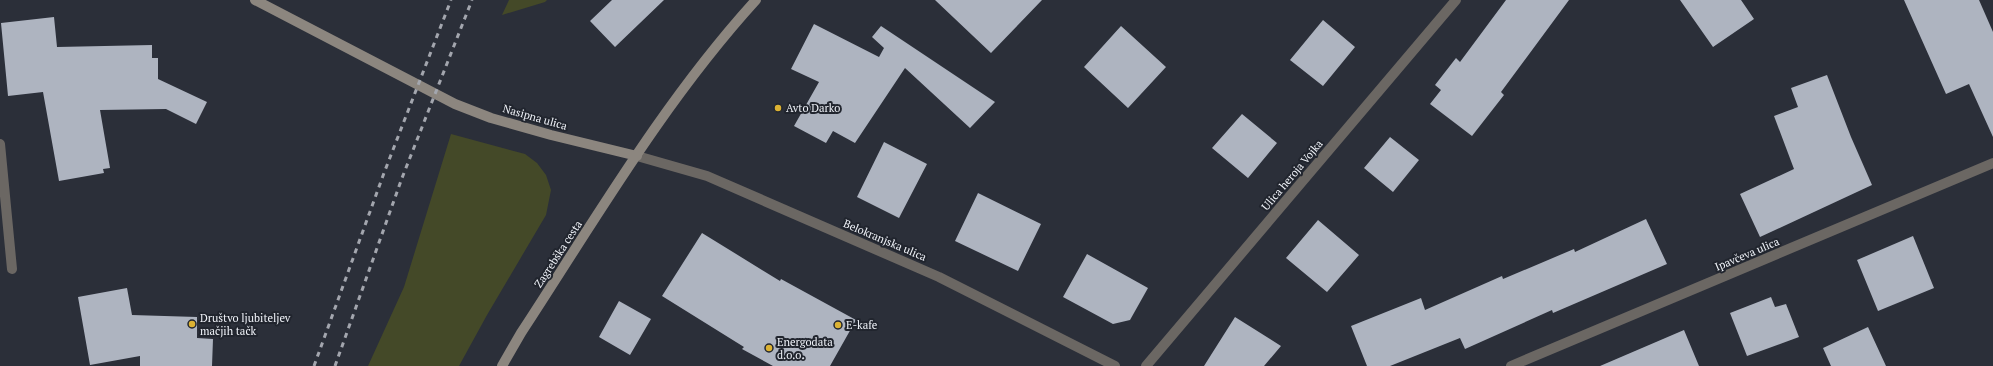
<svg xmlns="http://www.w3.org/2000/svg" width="1993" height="366" font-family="'PT Serif',serif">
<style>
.green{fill:#444928}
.building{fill:#aeb4c0}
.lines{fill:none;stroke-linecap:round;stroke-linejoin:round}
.street{stroke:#6b6763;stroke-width:10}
.secondary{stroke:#8c867f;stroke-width:10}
.rail{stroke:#a3a6ae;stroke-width:3;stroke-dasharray:5 5;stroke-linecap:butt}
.poi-dot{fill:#dcb233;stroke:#21252e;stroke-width:1.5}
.labels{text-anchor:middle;stroke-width:4;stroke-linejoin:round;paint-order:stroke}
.poi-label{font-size:11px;fill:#f0f3f9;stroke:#21252e;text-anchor:start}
.street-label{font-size:11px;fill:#f0f3f9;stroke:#21252e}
</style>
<rect width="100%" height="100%" fill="#2b2f39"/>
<path class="green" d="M 509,0 L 547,0 L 545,2 L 502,15 Z
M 451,134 L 525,154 L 537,163 L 546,175 L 551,190 L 546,215 L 487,315 L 459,366 L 368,366 L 404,287 Z"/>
<path class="building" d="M 612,0 L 664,0 L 615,47 L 590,21 Z
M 935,0 L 1042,0 L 991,53 Z
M 1506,0 L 1569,0 L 1501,92 L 1504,95 L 1472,136 L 1430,104 L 1441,90 L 1435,85 L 1456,58 L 1460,62 Z
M 1680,0 L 1741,0 L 1754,19 L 1713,47 Z
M 1904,0 L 1979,0 L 1993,32 L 1993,137 L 1969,84 L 1946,94 Z
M 54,17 L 57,47 L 152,45 L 152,58 L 158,58 L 158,79 L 207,102 L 196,124 L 166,109 L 100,110 L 110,168 L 103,169 L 104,173 L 59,181 L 43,92 L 8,96 L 1,23 Z
M 1323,20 L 1355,47 L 1323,86 L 1290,60 Z
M 814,24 L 879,57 L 884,48 L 872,37 L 881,26 L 995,102 L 970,128 L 905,68 L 855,143 L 833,131 L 826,143 L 794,126 L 819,82 L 791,69 Z
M 1121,26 L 1166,67 L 1128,108 L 1084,67 Z
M 1827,75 L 1851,137 L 1872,185 L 1760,237 L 1740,194 L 1794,169 L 1774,116 L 1798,107 L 1791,88 Z
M 1242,114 L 1277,143 L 1248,178 L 1212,148 Z
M 1390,137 L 1419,160 L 1393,192 L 1364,168 Z
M 884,142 L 927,164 L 899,218 L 857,197 Z
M 978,193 L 1041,224 L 1018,271 L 955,241 Z
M 1646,219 L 1667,264 L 1553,313 L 1552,310 L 1465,349 L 1460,338 L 1390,366 L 1367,366 L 1351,326 L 1421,298 L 1425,310 L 1502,276 L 1503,279 L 1574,249 L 1575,252 Z
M 1318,220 L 1359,255 L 1327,292 L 1286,258 Z
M 702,233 L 780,281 L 781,279 L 856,320 L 830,366 L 773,366 L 742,349 L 744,347 L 662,296 Z
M 1913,236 L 1934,288 L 1878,311 L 1857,260 Z
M 1087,254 L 1148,288 L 1130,320 L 1113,324 L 1063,297 Z
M 127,288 L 132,315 L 197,317 L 197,338 L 213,339 L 212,366 L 140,366 L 140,356 L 90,365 L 78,297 Z
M 1771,297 L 1775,307 L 1786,304 L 1799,337 L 1747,356 L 1730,313 Z
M 619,301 L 651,319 L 630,355 L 599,337 Z
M 1235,317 L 1281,346 L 1264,366 L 1204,366 Z
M 1868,327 L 1886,366 L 1831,366 L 1823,348 Z
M 1684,330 L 1699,366 L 1600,366 Z"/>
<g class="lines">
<path class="street" d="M 0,144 L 12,269
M 637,156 L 707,176 L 939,277 L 1115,366
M 1146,366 L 1456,0
M 1511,366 L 1993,163"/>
<path class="secondary" d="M 255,0 L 455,104 L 491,118 L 551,135 L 637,156
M 502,366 L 521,333 C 595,220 664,101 756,0"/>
<path class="rail" d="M 314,366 L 384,173 L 451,0
M 335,366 L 402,178 L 472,0"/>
</g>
<g class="poi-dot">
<circle cx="778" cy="108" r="4"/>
<circle cx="192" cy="324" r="4"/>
<circle cx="838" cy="325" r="4"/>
<circle cx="769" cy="348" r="4"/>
</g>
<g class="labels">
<g class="poi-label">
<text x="786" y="112">Avto Darko</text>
<text x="200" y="322">Društvo ljubiteljev<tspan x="200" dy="13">mačjih tačk</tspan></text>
<text x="846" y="329">E-kafe</text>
<text x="777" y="346">Energodata<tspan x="777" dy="13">d.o.o.</tspan></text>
</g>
<g class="street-label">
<text transform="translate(535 117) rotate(16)" y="4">Nasipna ulica</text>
<text transform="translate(1292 175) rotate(-50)" y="4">Ulica heroja Vojka</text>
<text transform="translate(885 240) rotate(23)" y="4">Belokranjska ulica</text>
<text transform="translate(558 254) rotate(-57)" y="4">Zagrebška cesta</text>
<text transform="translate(1747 254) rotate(-23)" y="4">Ipavčeva ulica</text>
</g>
</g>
</svg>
